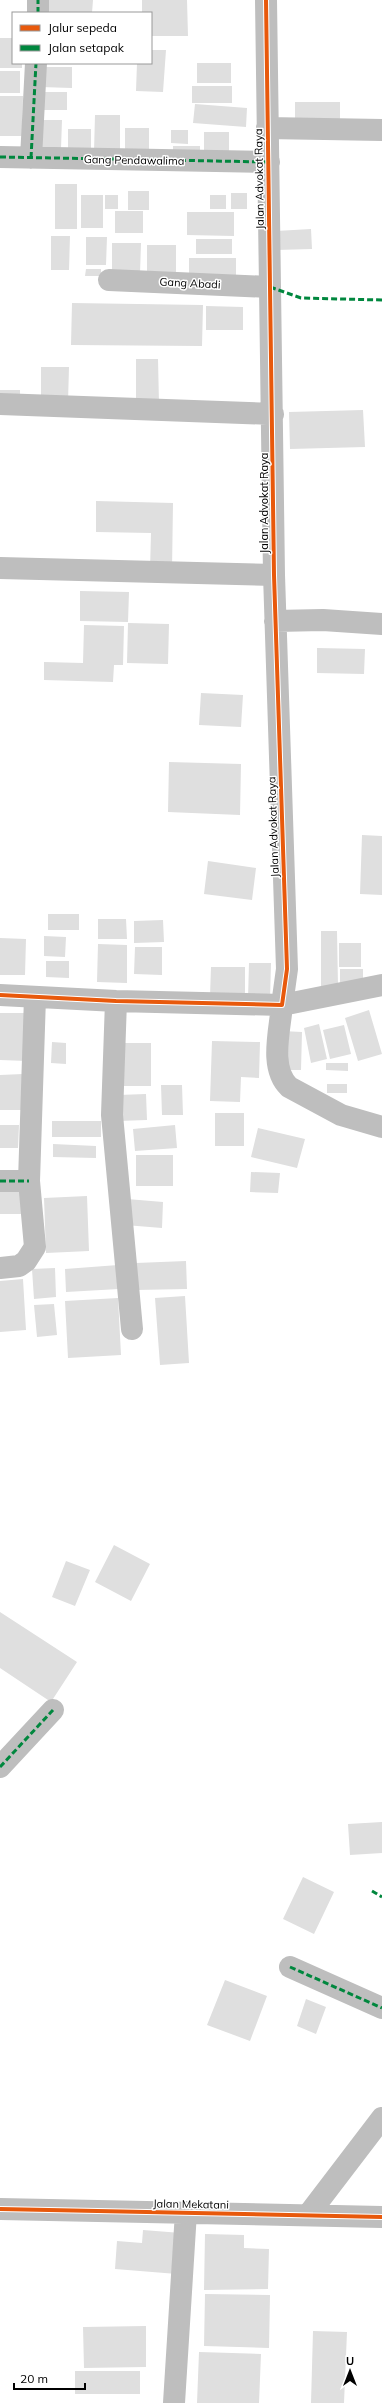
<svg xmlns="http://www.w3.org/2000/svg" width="382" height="2403" font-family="Mulish,sans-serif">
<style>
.building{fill:#dfdfdf}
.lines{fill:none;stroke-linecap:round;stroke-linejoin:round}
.minor{stroke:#bebebe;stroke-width:22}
.quiet{stroke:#00873e;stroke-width:3;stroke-dasharray:6 3;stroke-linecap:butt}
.cycleway-casing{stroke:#fff;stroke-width:6}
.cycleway{stroke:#e8590c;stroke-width:4}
.labels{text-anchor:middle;stroke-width:3;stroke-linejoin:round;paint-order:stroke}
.street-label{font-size:11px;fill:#000;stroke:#fff}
</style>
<rect width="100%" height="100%" fill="#fff"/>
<path class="building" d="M 41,0 L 93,0 L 92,13 L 41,13 Z
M 142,0 L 187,0 L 188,36 L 151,36 L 151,13 L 142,13 Z
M 0,38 L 13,38 L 13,63 L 22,63 L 22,68 L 0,68 Z
M 151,50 L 166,50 L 163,92 L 136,91 L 137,63 L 151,63 Z
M 197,63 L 231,63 L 231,83 L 197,83 Z
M 40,67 L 72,67 L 72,88 L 40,87 Z
M 0,71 L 20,71 L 20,93 L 0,93 Z
M 192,86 L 232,86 L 232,103 L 192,103 Z
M 40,92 L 67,92 L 67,110 L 39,110 Z
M 0,96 L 23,96 L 22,136 L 0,136 Z
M 295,102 L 340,102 L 340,126 L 295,126 Z
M 195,104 L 247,108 L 246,127 L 193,123 Z
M 95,115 L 120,115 L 120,152 L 94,152 Z
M 38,120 L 62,120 L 61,149 L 38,149 Z
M 125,128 L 149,128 L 149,155 L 125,155 Z
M 68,129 L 91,129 L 91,157 L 68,156 Z
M 171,130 L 188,130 L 188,144 L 171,143 Z
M 204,132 L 229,132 L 229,155 L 204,155 Z
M 173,146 L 200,146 L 200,159 L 173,159 Z
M 55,184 L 77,184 L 77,229 L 55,229 Z
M 128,191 L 149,191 L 149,210 L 128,210 Z
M 231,193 L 247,193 L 247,209 L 231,209 Z
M 81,195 L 103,195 L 103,228 L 81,228 Z
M 105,195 L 118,195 L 118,209 L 105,209 Z
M 210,195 L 226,195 L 226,209 L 210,209 Z
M 115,211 L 143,211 L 143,233 L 115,233 Z
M 187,212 L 234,212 L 234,236 L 187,235 Z
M 311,229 L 312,249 L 276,250 L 276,231 Z
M 51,236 L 70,236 L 69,270 L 51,270 Z
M 86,237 L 107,237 L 106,265 L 86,265 Z
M 196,239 L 232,239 L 232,254 L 196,254 Z
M 112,243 L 141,243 L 140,274 L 112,274 Z
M 147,245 L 176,245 L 176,275 L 147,275 Z
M 189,258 L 236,258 L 236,282 L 189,282 Z
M 86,269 L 101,269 L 101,276 L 85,276 Z
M 72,303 L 203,305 L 202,346 L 71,345 Z
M 206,306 L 243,307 L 243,330 L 206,330 Z
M 136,359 L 158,359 L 159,404 L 136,404 Z
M 41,367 L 69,367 L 68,402 L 41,402 Z
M 0,390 L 20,390 L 20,404 L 0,403 Z
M 363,410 L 365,447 L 290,449 L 289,412 Z
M 96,501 L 173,503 L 172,570 L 150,570 L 151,533 L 96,532 Z
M 80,591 L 129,592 L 128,622 L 80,621 Z
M 128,623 L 169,624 L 168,664 L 127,663 Z
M 84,625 L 124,626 L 123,665 L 114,665 L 113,682 L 44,680 L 44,662 L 83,663 Z
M 317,648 L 365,649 L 364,674 L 317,673 Z
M 201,693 L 243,695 L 241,727 L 199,725 Z
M 169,762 L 241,764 L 240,815 L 168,812 Z
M 362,835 L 382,836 L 382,895 L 360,894 Z
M 208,861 L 256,868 L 252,900 L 204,894 Z
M 48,914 L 79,914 L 79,930 L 48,930 Z
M 98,919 L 126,919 L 127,939 L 98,939 Z
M 163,920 L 164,942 L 134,943 L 134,921 Z
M 321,931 L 337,931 L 338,987 L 321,987 Z
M 44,936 L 66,937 L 65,957 L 44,956 Z
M 0,938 L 26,939 L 25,975 L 0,975 Z
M 339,943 L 361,943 L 361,967 L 339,967 Z
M 98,944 L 127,945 L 127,983 L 97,982 Z
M 135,947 L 162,947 L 162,975 L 134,974 Z
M 46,961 L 69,961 L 69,978 L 46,977 Z
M 249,963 L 271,963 L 270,1000 L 248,999 Z
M 211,967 L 245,967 L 245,996 L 210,996 Z
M 340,969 L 363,969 L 363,988 L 340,988 Z
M 369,1010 L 382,1054 L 358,1061 L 345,1018 Z
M 0,1013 L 28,1013 L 27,1061 L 0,1060 Z
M 319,1024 L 327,1059 L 311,1063 L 304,1028 Z
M 344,1025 L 351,1054 L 330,1059 L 323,1030 Z
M 282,1031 L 302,1032 L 301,1070 L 281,1070 Z
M 212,1041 L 260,1042 L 259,1078 L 241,1077 L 240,1102 L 210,1101 Z
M 52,1042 L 66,1043 L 66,1064 L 51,1063 Z
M 118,1043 L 151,1043 L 151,1086 L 118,1086 Z
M 326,1063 L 348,1063 L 348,1071 L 326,1070 Z
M 23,1074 L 23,1110 L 0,1110 L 0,1075 Z
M 327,1084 L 347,1084 L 347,1093 L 327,1093 Z
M 161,1085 L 182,1085 L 183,1115 L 162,1115 Z
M 146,1094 L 147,1120 L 118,1121 L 118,1095 Z
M 215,1113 L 244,1113 L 244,1146 L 215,1146 Z
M 52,1121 L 101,1121 L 101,1137 L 52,1137 Z
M 0,1125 L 19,1125 L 18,1148 L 0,1148 Z
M 175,1125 L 177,1148 L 135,1151 L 133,1129 Z
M 258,1128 L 305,1139 L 297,1168 L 251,1157 Z
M 53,1144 L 96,1146 L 96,1158 L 53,1157 Z
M 136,1155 L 173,1155 L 173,1186 L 136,1186 Z
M 251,1172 L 280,1173 L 278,1193 L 250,1192 Z
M 0,1191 L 25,1191 L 25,1214 L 0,1214 Z
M 87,1196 L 89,1251 L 46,1253 L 44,1198 Z
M 127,1199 L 163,1202 L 162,1228 L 125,1225 Z
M 186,1261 L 187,1289 L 136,1290 L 136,1263 Z
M 118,1265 L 119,1289 L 66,1292 L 65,1269 Z
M 55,1268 L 56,1297 L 34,1299 L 32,1269 Z
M 23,1279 L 26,1330 L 0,1332 L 0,1281 Z
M 185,1296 L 189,1363 L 160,1365 L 155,1298 Z
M 118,1298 L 121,1355 L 68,1358 L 65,1301 Z
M 54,1304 L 57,1335 L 37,1337 L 34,1305 Z
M 114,1545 L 150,1564 L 131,1601 L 95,1582 Z
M 66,1561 L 90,1570 L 75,1606 L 52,1597 Z
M 0,1612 L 77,1662 L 51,1702 L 0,1668 Z
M 382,1822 L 382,1853 L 350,1855 L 348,1824 Z
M 303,1877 L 334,1892 L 314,1934 L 283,1919 Z
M 225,1980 L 267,1996 L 250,2041 L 207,2025 Z
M 306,1999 L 326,2007 L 316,2034 L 297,2026 Z
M 143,2230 L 181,2233 L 177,2274 L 115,2269 L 117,2241 L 142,2243 Z
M 205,2234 L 244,2235 L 244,2248 L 269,2249 L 268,2289 L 204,2290 Z
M 205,2294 L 270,2295 L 269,2348 L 204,2346 Z
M 146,2326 L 146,2367 L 84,2368 L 83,2327 Z
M 313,2331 L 347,2332 L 344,2403 L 311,2403 Z
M 199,2352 L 261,2354 L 259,2403 L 197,2403 Z
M 75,2371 L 140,2371 L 140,2394 L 75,2394 Z"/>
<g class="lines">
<path class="minor" d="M 38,13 L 38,0
M 267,128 L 382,130
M 0,157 L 269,162
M 31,158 L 36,63
M 109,280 L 270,287
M 0,404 L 273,414
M 0,568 L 274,575
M 275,621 L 323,620 L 382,624
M 382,985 L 282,1005 C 280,1030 269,1068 289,1087 L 341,1115 L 382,1127
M 0,995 L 116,1001 L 282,1005 L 287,969 L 274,575 L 266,0
M 116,1001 L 112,1115 L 132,1329
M 0,1181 L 29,1181
M 0,1268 L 19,1266 L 26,1261 L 35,1247 L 29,1181 L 35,997
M 0,1767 L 53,1710
M 290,1967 L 382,2008
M 0,2209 L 382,2217
M 308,2215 L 382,2118
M 174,2403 L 186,2212"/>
<path class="quiet" d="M 38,13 L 38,0
M 0,157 L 269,162
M 31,158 L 36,63
M 270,287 L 301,298 L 382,300
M 0,1181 L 29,1181
M 0,1767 L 53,1710
M 372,1891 L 382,1897
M 290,1967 L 382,2008"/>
<defs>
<path id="cycleway" d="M 0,995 L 116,1001 L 282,1005 L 287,969 L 274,575 L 266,0
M 0,2209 L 382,2217"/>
</defs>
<use href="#cycleway" class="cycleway-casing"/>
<use href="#cycleway" class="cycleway"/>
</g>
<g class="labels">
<g class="street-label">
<text transform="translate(134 160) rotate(1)" y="4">Gang Pendawalima</text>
<text transform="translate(259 179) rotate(-91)" y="4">Jalan Advokat Raya</text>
<text transform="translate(190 283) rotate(3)" y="4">Gang Abadi</text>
<text transform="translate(264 503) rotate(-90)" y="4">Jalan Advokat Raya</text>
<text transform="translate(273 827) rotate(-92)" y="4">Jalan Advokat Raya</text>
<text transform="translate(191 2204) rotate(1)" y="4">Jalan Mekatani</text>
</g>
</g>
<rect x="12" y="12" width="140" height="52" fill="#ffffff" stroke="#999999"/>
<rect x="20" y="25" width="20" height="6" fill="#e8590c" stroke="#999999"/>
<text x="48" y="32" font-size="12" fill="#000000">Jalur sepeda</text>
<rect x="20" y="45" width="20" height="6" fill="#00873e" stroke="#999999"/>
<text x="48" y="52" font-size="12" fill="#000000">Jalan setapak</text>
<g transform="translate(350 2371)" stroke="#ffffff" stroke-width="3" paint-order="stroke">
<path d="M0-3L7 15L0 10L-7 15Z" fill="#000000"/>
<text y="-6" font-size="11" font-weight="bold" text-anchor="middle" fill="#000000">U</text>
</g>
<path d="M14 2383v6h71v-6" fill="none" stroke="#000000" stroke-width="2"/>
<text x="20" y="2383" font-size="12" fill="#000000" stroke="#ffffff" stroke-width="3" paint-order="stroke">20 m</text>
</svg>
